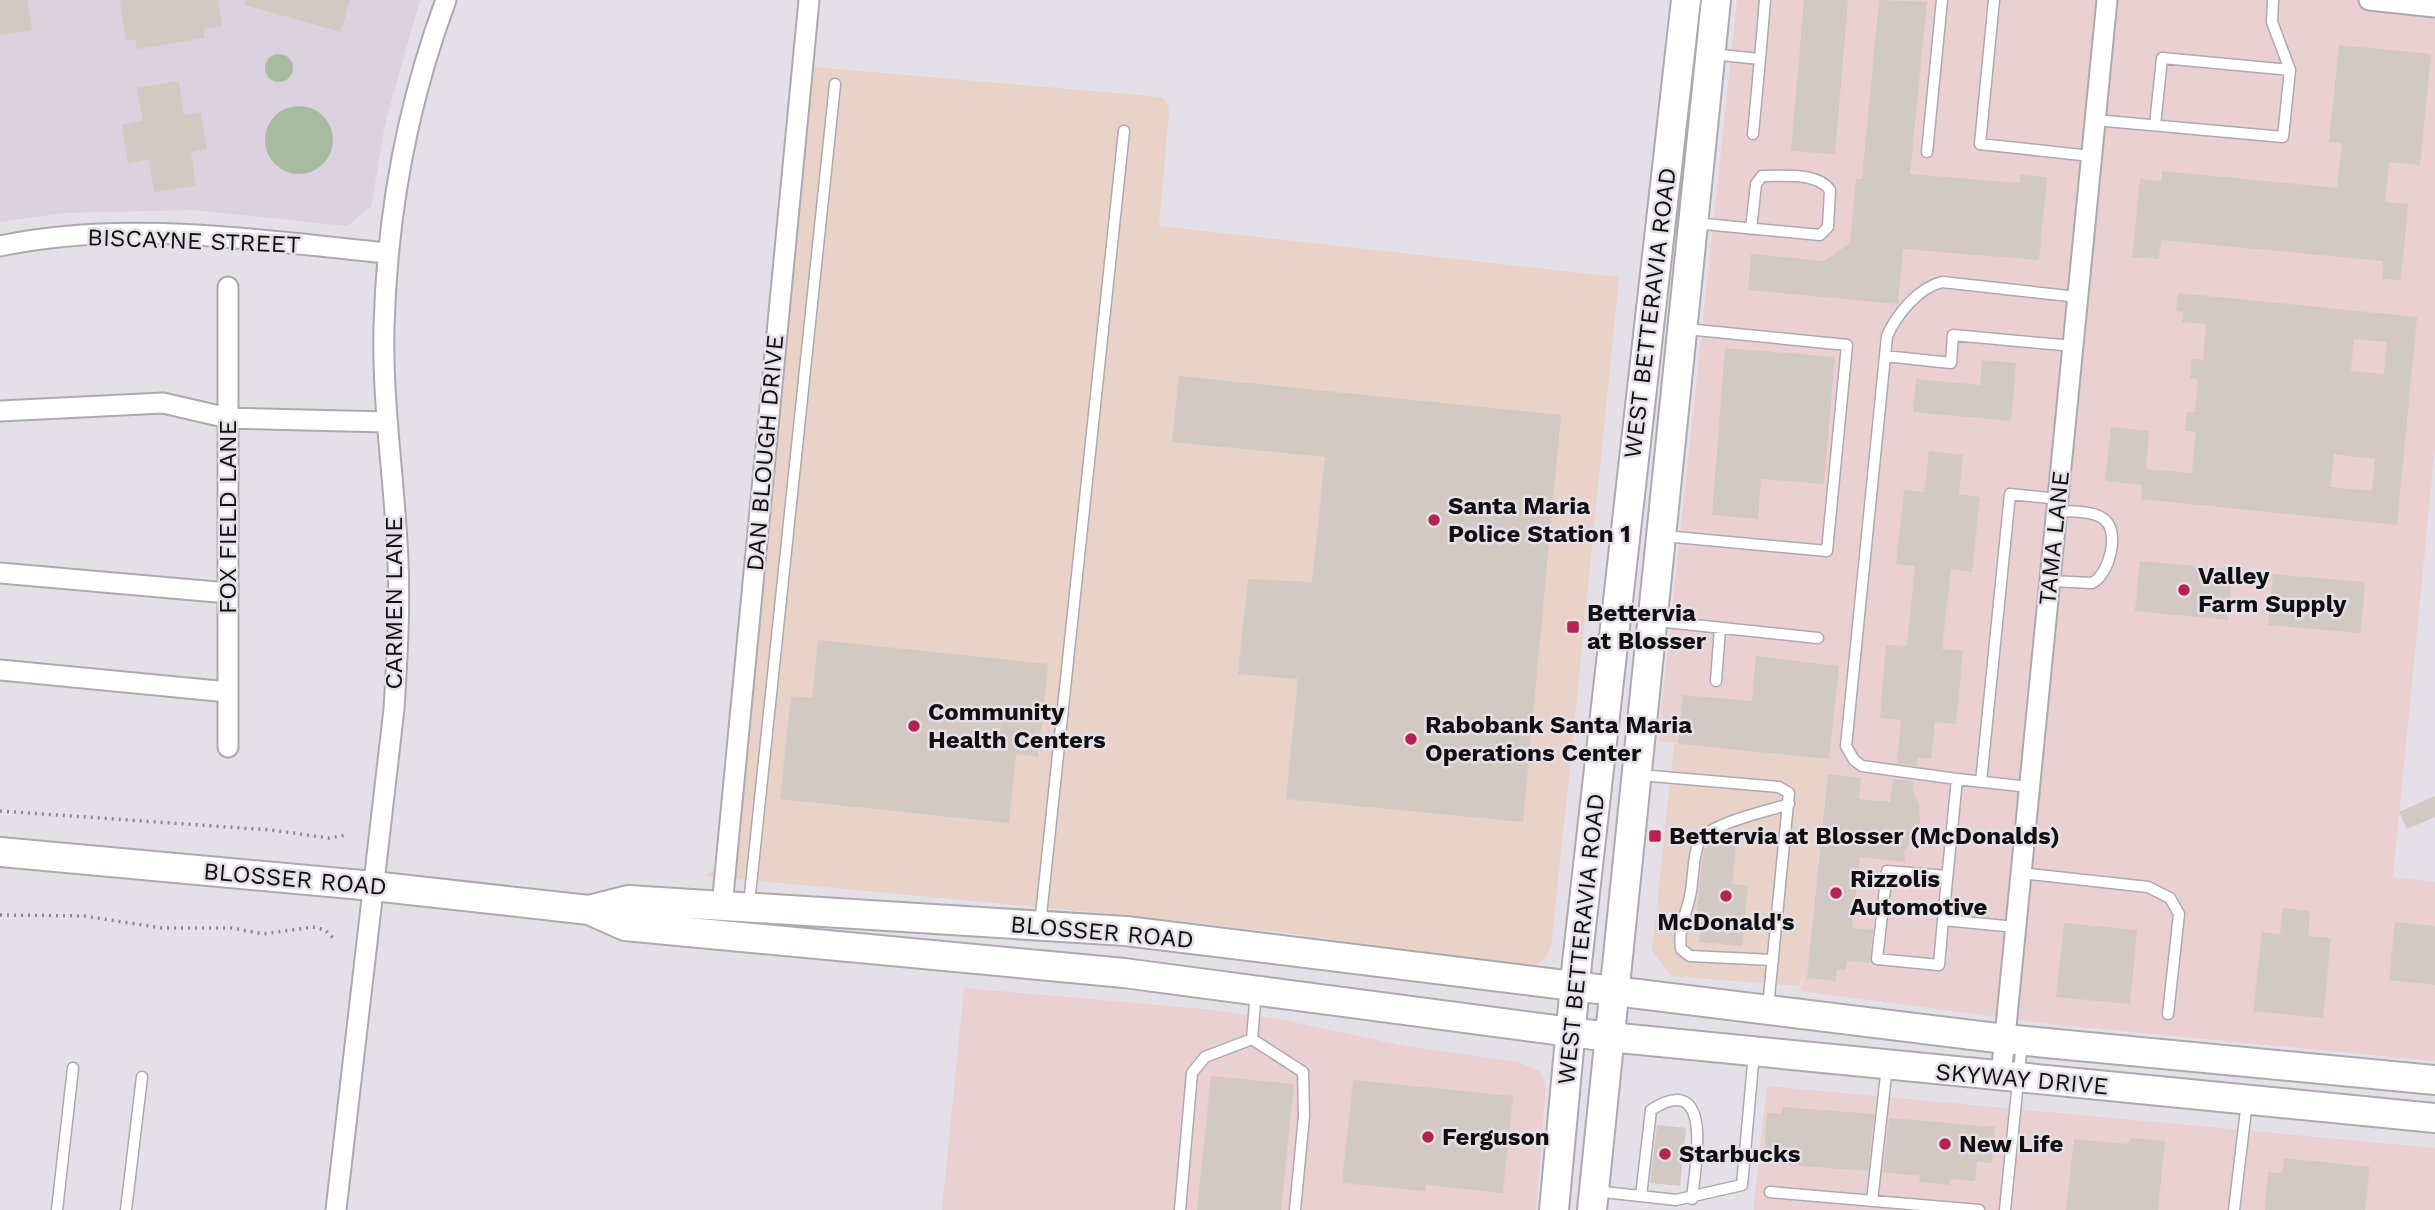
<svg xmlns="http://www.w3.org/2000/svg" width="2435" height="1210" font-family="'Work Sans',sans-serif">
<style>
.commercial{fill:#e9d2c7}
.industrial{fill:#ebd0d1}
.built{fill:#dbd1df}
.green{fill:#a6bba0}
.building{fill:#d2c9c3;fill-rule:evenodd}
.lines{fill:none;stroke-linecap:round;stroke-linejoin:round}
.lane-casing{stroke:#aea8b0;stroke-width:13}
.street-casing{stroke:#aea8b0;stroke-width:23}
.secondary-casing{stroke:#aea8b0;stroke-width:32}
.path{stroke:#8d888e;stroke-width:3.5;stroke-dasharray:2 5;stroke-linecap:butt}
.lane{stroke:#fff;stroke-width:10}
.street{stroke:#fff;stroke-width:19}
.secondary{stroke:#fff;stroke-width:28}
.poi-dot{fill:#b52450;stroke:#e5dfe7;stroke-width:2.5}
.labels{text-anchor:middle;stroke-width:5;stroke-linejoin:round;paint-order:stroke}
.street-label{font-size:24px;fill:#110f12;stroke:#e5dfe7}
.poi-label{font-size:24px;font-weight:bold;fill:#110f12;stroke:#e5dfe7;text-anchor:start}
</style>
<rect width="100%" height="100%" fill="#e5dfe7"/>
<path class="commercial" d="M 802,66 L 1161,97 L 1167,101 L 1169,111 L 1159,226 L 1619,277 L 1567,796 L 1551,946 L 1546,958 L 1534,967 L 1503,965 L 1295,934 L 1144,917 L 706,876 L 718,865 Z
M 1674,744 L 1829,759 L 1805,972 L 1799,986 L 1671,976 L 1652,951 Z"/>
<path class="industrial" d="M 1737,0 L 2435,0 L 2435,447 L 2393,877 L 2435,882 L 2435,1061 L 2058,1025 L 1800,991 L 1805,972 L 1829,759 L 1658,741 Z
M 964,988 L 1204,1009 L 1283,1020 L 1406,1046 L 1518,1062 L 1535,1069 L 1541,1072 L 1546,1085 L 1536,1210 L 942,1210 Z
M 1767,1086 L 2435,1148 L 2435,1210 L 1753,1210 Z"/>
<path class="built" d="M 0,0 L 420,0 L 385,124 L 371,207 L 347,226 L 193,210 L 63,213 L 0,222 Z"/>
<path class="green" d="M265 68a14 14 0 1 1 28 0a14 14 0 1 1-28 0Z
M265 140a34 34 0 1 1 68 0a34 34 0 1 1-68 0Z"/>
<path class="building" d="M 0,0 L 27,0 L 32,30 L 0,35 Z
M 120,0 L 218,0 L 222,26 L 203,29 L 205,38 L 137,49 L 135,39 L 126,41 Z
M 245,0 L 350,0 L 341,32 L 245,5 Z
M 1804,0 L 1848,0 L 1835,154 L 1791,151 Z
M 1879,0 L 1927,2 L 1910,174 L 2020,183 L 2020,175 L 2047,177 L 2039,260 L 1903,249 L 1898,304 L 1748,290 L 1751,254 L 1824,261 L 1850,243 L 1856,179 L 1862,179 Z
M 2339,45 L 2431,54 L 2420,165 L 2389,162 L 2385,202 L 2408,204 L 2401,280 L 2382,279 L 2383,261 L 2161,240 L 2159,259 L 2132,257 L 2140,179 L 2161,181 L 2162,171 L 2337,188 L 2342,143 L 2329,142 Z
M 179,81 L 184,115 L 201,112 L 207,149 L 191,152 L 196,186 L 154,192 L 149,159 L 128,163 L 122,125 L 143,121 L 137,88 Z
M 2178,293 L 2417,317 L 2397,525 L 2141,499 L 2142,485 L 2105,481 L 2111,427 L 2149,431 L 2146,469 L 2192,473 L 2196,432 L 2185,431 L 2187,412 L 2195,412 L 2198,379 L 2190,378 L 2192,359 L 2203,360 L 2206,324 L 2182,322 L 2183,312 L 2176,311 ZM 2354,339 L 2387,342 L 2384,374 L 2351,371 ZM 2334,454 L 2375,459 L 2372,491 L 2330,487 Z
M 1725,348 L 1835,357 L 1824,484 L 1761,479 L 1758,519 L 1712,515 Z
M 1982,360 L 2016,363 L 2011,421 L 1913,412 L 1916,379 L 1980,385 Z
M 1179,376 L 1561,415 L 1523,822 L 1286,799 L 1298,679 L 1238,674 L 1248,579 L 1312,582 L 1325,457 L 1172,442 Z
M 1929,451 L 1963,455 L 1959,494 L 1980,497 L 1972,572 L 1951,569 L 1942,649 L 1963,651 L 1956,724 L 1935,722 L 1931,759 L 1918,758 L 1916,766 L 1897,763 L 1901,720 L 1880,718 L 1886,645 L 1907,646 L 1915,566 L 1896,564 L 1904,490 L 1924,492 Z
M 2140,561 L 2233,569 L 2228,620 L 2135,611 Z
M 2273,574 L 2365,582 L 2361,633 L 2268,625 Z
M 818,640 L 1048,664 L 1038,757 L 1016,754 L 1009,823 L 780,799 L 791,696 L 812,698 Z
M 1756,656 L 1839,666 L 1829,759 L 1678,744 L 1683,695 L 1752,701 Z
M 1828,774 L 1861,778 L 1859,799 L 1890,802 L 1893,779 L 1914,781 L 1913,791 L 1919,804 L 1920,822 L 1916,836 L 1904,851 L 1905,862 L 1860,857 L 1852,928 L 1873,930 L 1870,963 L 1847,961 L 1846,970 L 1837,969 L 1836,981 L 1807,978 Z
M 2435,796 L 2435,817 L 2407,829 L 2399,812 Z
M 1712,842 L 1736,845 L 1732,884 L 1748,886 L 1742,946 L 1699,942 L 1702,919 L 1696,918 L 1702,863 L 1704,849 Z
M 2283,908 L 2310,911 L 2308,936 L 2331,938 L 2323,1018 L 2253,1011 L 2262,932 L 2280,934 Z
M 2395,922 L 2435,926 L 2435,985 L 2389,980 Z
M 2064,923 L 2137,930 L 2130,1004 L 2056,997 Z
M 1211,1076 L 1294,1084 L 1281,1210 L 1197,1210 Z
M 1353,1080 L 1513,1096 L 1503,1193 L 1426,1185 L 1425,1191 L 1342,1183 Z
M 1783,1107 L 1874,1114 L 1868,1171 L 1776,1164 L 1776,1155 L 1764,1154 L 1767,1113 L 1782,1114 Z
M 1889,1118 L 1995,1127 L 1992,1163 L 1977,1162 L 1975,1181 L 1950,1179 L 1950,1185 L 1919,1182 L 1920,1176 L 1883,1172 Z
M 1657,1125 L 1686,1128 L 1680,1186 L 1650,1183 Z
M 2131,1138 L 2165,1141 L 2158,1210 L 2066,1210 L 2074,1139 L 2127,1144 Z
M 2284,1158 L 2370,1167 L 2365,1210 L 2265,1210 L 2268,1172 L 2282,1173 Z"/>
<g class="lines">
<defs>
<path id="lane" d="M 1994,0 L 1980,144 L 2091,156
M 2273,0 L 2272,22 L 2290,70
M 1711,54 L 1760,59 L 1765,0
M 2095,120 L 2283,137 L 2290,70 L 2162,58 L 2155,125
M 1753,134 L 1760,59
M 1927,152 L 1942,0
M 1694,223 L 1820,235 L 1828,227 L 1830,190 C 1817,172 1784,176 1762,176 L 1756,184 L 1751,229
M 1885,356 L 1951,363 L 1953,335 L 2073,346
M 1664,536 L 1827,551 L 1847,345 L 1686,329
M 2050,581 L 2092,583 C 2109,575 2120,533 2105,520 C 2094,510 2071,512 2057,511
M 1656,621 L 1818,638
M 1716,681 L 1720,628
M 1640,775 L 1779,787 L 1789,793 L 1768,1007
M 1957,779 L 1862,766 L 1854,760 L 1846,746 L 1887,336 C 1897,314 1918,288 1942,282 L 2078,297
M 1981,782 L 2010,494 L 2058,499
M 2021,873 L 2148,887 L 2170,898 L 2179,914 L 2168,1014
M 749,904 L 835,84
M 1943,920 L 1939,965 L 1877,959 L 1887,871 L 1947,876
M 1040,925 L 1124,131
M 2016,927 L 1943,920 L 1957,779 L 2029,787
M 1773,960 L 1690,956 L 1681,949 C 1678,929 1686,915 1690,896 C 1694,879 1692,858 1699,842 C 1708,823 1769,811 1789,804
M 1252,1039 L 1256,991
M 1595,1191 L 1676,1200 L 1742,1185 L 1754,1053
M 1770,1192 L 1979,1210
M 1641,1196 L 1651,1110 C 1715,1069 1695,1166 1692,1199
M 1872,1201 L 1887,1066
M 57,1210 L 73,1068
M 126,1210 L 142,1077
M 1180,1210 L 1192,1073 L 1205,1057 L 1252,1039 L 1303,1072 L 1304,1116 L 1295,1210
M 2005,1210 L 2022,1042
M 2234,1210 L 2247,1101"/>
<path id="street" d="M 2369,0 L 2435,7
M 0,246 C 126,219 261,241 388,253
M 228,287 L 228,747
M 0,411 L 163,403 L 228,418 L 387,422
M 0,573 L 228,593
M 0,670 L 228,692
M 722,906 L 809,0
M 2001,1077 L 2107,0
M 336,1210 L 394,709 C 397,660 400,611 398,561 C 395,483 382,405 384,327 C 387,216 407,105 446,0"/>
<path id="secondary" d="M 0,852 L 373,886 L 589,910 L 625,926 L 1124,973 L 1609,1037 L 2435,1118
M 589,910 L 628,900 L 1126,931 L 2005,1039 L 2435,1080
M 1554,1210 L 1577,963 L 1686,0
M 1592,1210 L 1716,0"/>
</defs>
<use href="#lane" class="lane-casing"/>
<use href="#street" class="street-casing"/>
<use href="#secondary" class="secondary-casing"/>
<path class="path" d="M 0,811 L 271,830 L 329,838 L 346,835
M 0,915 L 84,916 L 162,928 L 232,928 L 263,934 L 313,927 L 325,930 L 335,940"/>
<use href="#lane" class="lane"/>
<use href="#street" class="street"/>
<use href="#secondary" class="secondary"/>
</g>
<g class="poi-dot">
<circle cx="1434" cy="520" r="7"/>
<circle cx="2184" cy="590" r="7"/>
<rect x="1566" y="620" width="14" height="14" rx="3.5"/>
<circle cx="914" cy="726" r="7"/>
<circle cx="1411" cy="739" r="7"/>
<rect x="1648" y="829" width="14" height="14" rx="3.5"/>
<circle cx="1836" cy="893" r="7"/>
<circle cx="1726" cy="896" r="7"/>
<circle cx="1428" cy="1137" r="7"/>
<circle cx="1945" cy="1144" r="7"/>
<circle cx="1665" cy="1154" r="7"/>
</g>
<g class="labels">
<g class="street-label">
<text transform="translate(194 241) rotate(2)" y="8">BISCAYNE STREET</text>
<text transform="translate(1650 313) rotate(-83)" y="8">WEST BETTERAVIA ROAD</text>
<text transform="translate(765 453) rotate(-85)" y="8">DAN BLOUGH DRIVE</text>
<text transform="translate(228 517) rotate(-90)" y="8">FOX FIELD LANE</text>
<text transform="translate(2054 538) rotate(-84)" y="8">TAMA LANE</text>
<text transform="translate(394 603) rotate(-90)" y="8">CARMEN LANE</text>
<text transform="translate(295 879) rotate(5)" y="8">BLOSSER ROAD</text>
<text transform="translate(1102 932) rotate(5)" y="8">BLOSSER ROAD</text>
<text transform="translate(1581 939) rotate(-84)" y="8">WEST BETTERAVIA ROAD</text>
<text transform="translate(2022 1079) rotate(5)" y="8">SKYWAY DRIVE</text>
</g>
<g class="poi-label">
<text x="1448" y="514">Santa Maria<tspan x="1448" dy="28">Police Station 1</tspan></text>
<text x="2198" y="584">Valley<tspan x="2198" dy="28">Farm Supply</tspan></text>
<text x="1587" y="621">Bettervia<tspan x="1587" dy="28">at Blosser</tspan></text>
<text x="928" y="720">Community<tspan x="928" dy="28">Health Centers</tspan></text>
<text x="1425" y="733">Rabobank Santa Maria<tspan x="1425" dy="28">Operations Center</tspan></text>
<text x="1669" y="844">Bettervia at Blosser (McDonalds)</text>
<text x="1850" y="887">Rizzolis<tspan x="1850" dy="28">Automotive</tspan></text>
<text x="1726" y="930" text-anchor="middle">McDonald's</text>
<text x="1442" y="1145">Ferguson</text>
<text x="1959" y="1152">New Life</text>
<text x="1679" y="1162">Starbucks</text>
</g>
</g>
</svg>
